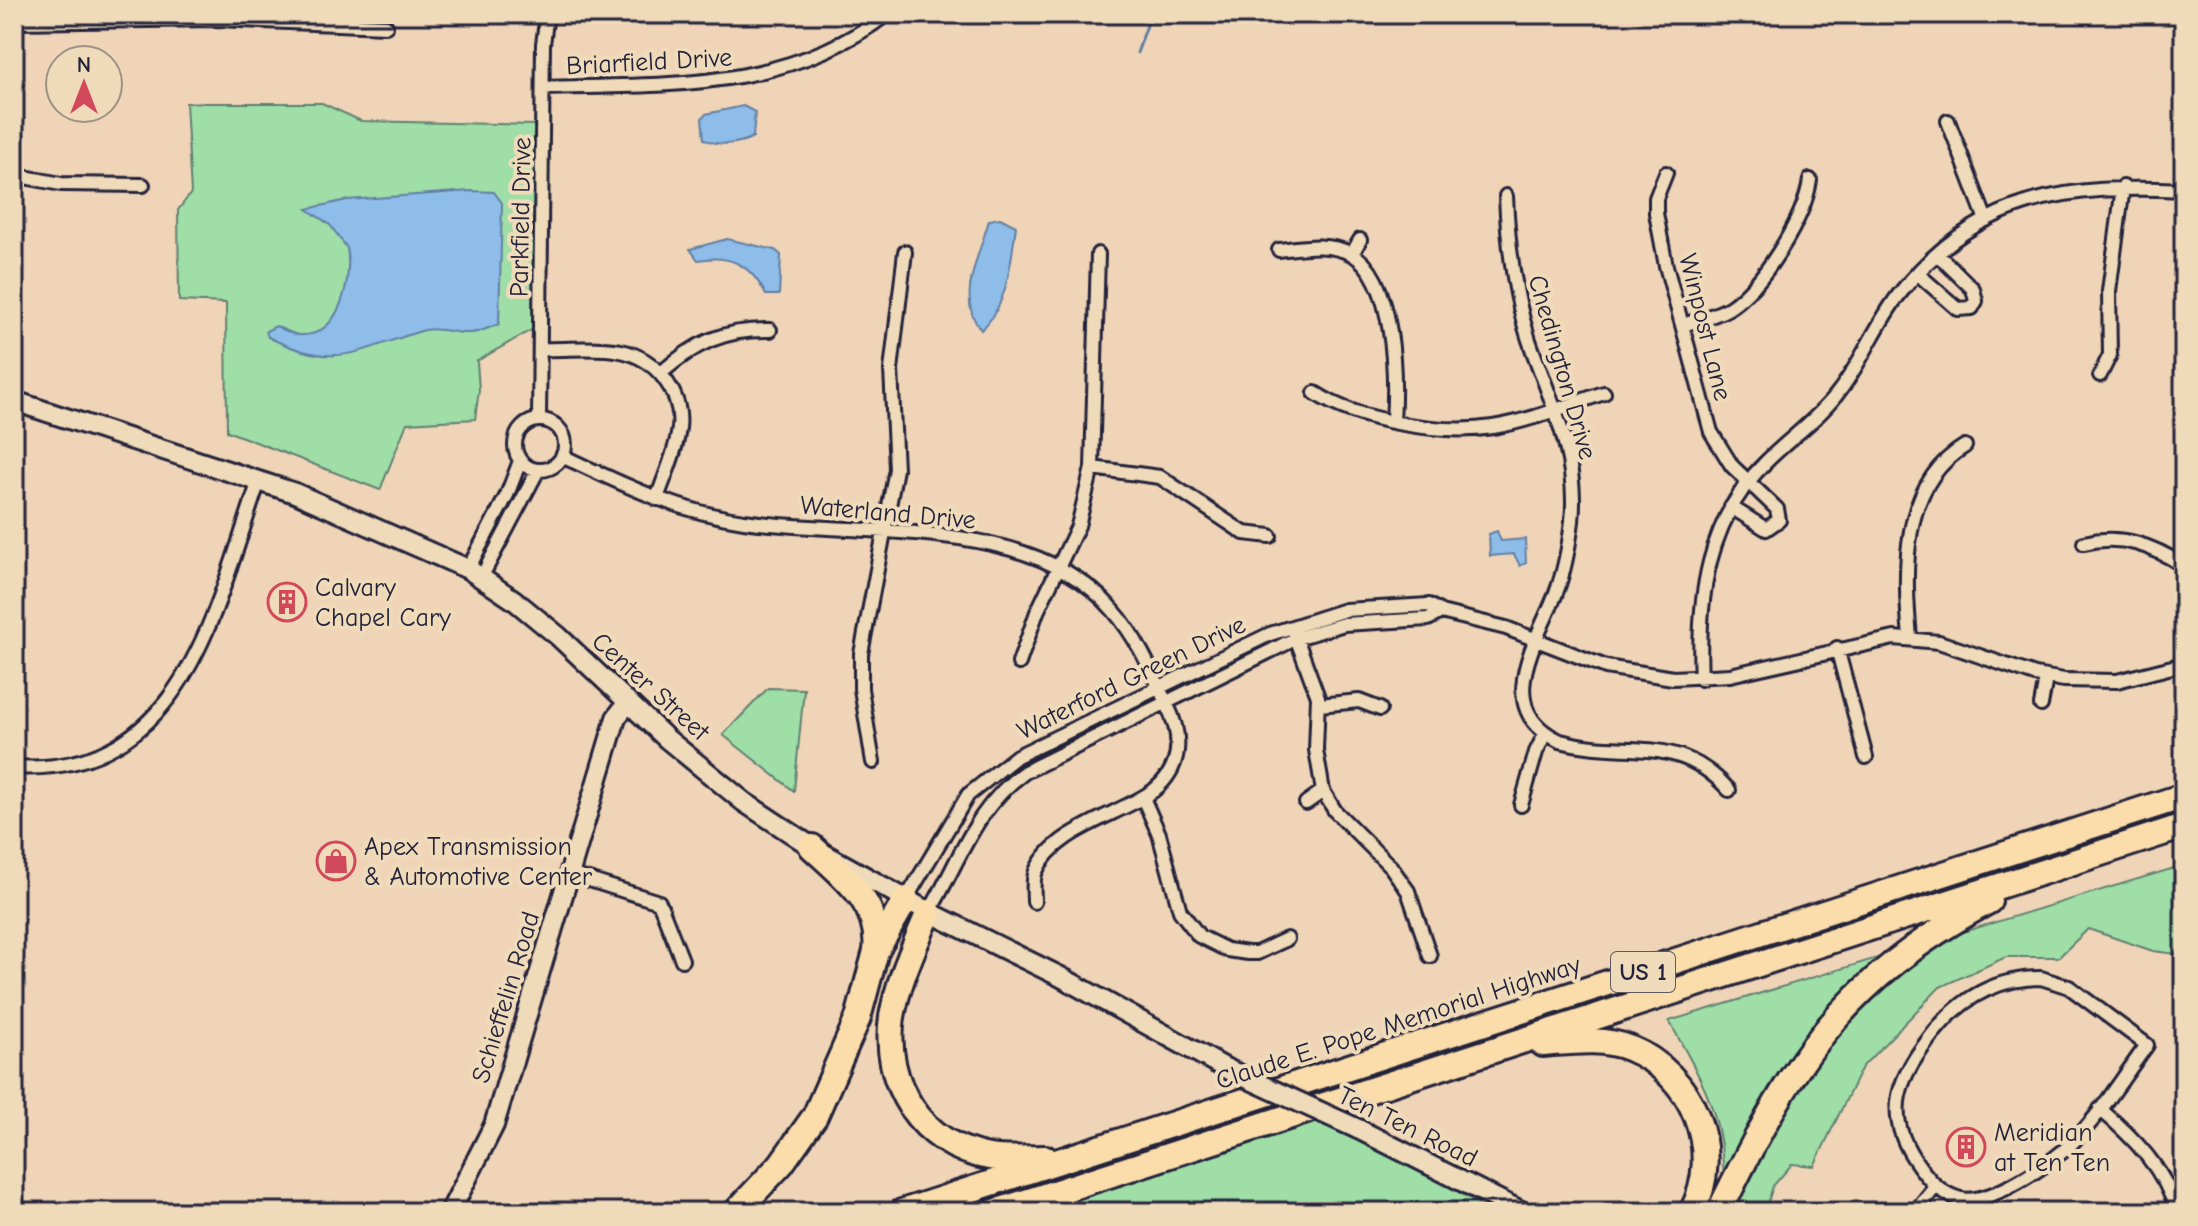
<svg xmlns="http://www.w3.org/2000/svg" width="2198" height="1226" font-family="'Comic Neue',sans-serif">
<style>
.green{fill:#9fdea7;stroke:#608071;stroke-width:2}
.water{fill:#8dbde8;stroke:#627fa3;stroke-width:2}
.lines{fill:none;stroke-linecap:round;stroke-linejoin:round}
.stream{stroke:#627fa3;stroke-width:3}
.street-casing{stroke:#22223b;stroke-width:18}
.secondary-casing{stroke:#22223b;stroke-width:24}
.highway-casing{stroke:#22223b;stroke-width:30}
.street{stroke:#efdab9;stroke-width:12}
.secondary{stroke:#efdab9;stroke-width:18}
.highway{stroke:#fbddab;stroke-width:24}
.secondary-bridge-casing{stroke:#22223b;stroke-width:24;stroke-linecap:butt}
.secondary-bridge{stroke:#efdab9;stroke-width:18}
.labels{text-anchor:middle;stroke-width:8;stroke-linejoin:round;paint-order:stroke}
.shield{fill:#efdab9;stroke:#605961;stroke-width:2}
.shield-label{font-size:24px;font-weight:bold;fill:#22223b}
.street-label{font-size:26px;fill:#22223b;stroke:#efdab9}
.poi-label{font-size:26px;fill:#22223b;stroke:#efdab9;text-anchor:start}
</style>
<rect width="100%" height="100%" fill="#f0d4b7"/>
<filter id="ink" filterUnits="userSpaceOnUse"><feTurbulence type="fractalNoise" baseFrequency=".0125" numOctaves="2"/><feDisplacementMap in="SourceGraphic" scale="16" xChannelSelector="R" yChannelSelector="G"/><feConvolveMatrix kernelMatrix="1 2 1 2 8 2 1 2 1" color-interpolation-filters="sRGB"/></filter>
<g filter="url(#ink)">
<path class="green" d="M 186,103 L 322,103 L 361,121 L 536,125 L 533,329 L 477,361 L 479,390 L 475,419 L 407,423 L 380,490 L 227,431 L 226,303 L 179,301 L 178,210 L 191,193 Z
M 768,688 L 804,689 L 794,791 L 723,735 Z
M 2184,865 L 2184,955 L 2153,951 L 2088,929 L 2059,957 L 2006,957 L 1940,987 L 1862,1067 L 1814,1166 L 1792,1164 L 1773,1186 L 1765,1212 L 1723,1212 C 1729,1128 1709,1092 1669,1021 Z
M 1316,1119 L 1405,1161 L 1493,1212 L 1034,1212 Z"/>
<path class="water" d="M 743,106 L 755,112 L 753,137 C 740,144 718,147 704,139 L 702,118 L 706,114 Z
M 471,191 L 494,192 L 502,203 L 499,324 C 490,327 479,333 470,333 C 454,334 437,326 421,331 C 356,351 336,371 268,337 L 266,331 L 276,326 C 282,329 292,334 299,335 C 341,338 352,278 347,248 L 330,225 L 307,209 L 347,200 Z
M 1000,218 L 1016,226 C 1011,261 1008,306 981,330 C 955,300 980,254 989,220 Z
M 727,239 L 775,250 L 781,255 L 779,295 L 766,295 C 751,265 731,254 698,260 L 690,249 Z
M 1497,531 L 1501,541 L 1525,539 L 1526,563 L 1520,566 L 1514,554 L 1490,556 L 1489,534 Z"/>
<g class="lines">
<path class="stream" d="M 1137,53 L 1151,14"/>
<defs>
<path id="street" d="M 14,22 L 216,19 L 386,26
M 543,88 C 663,84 786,92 887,14
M 1948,121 L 1986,220
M 1666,173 L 1656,198 L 1656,213 L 1666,266 L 1711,432 L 1732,466 L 1777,509 L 1779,520 L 1766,529 L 1731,507
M 14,175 L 61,184 L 143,185
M 1506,196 C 1508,244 1514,294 1529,340 C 1550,401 1579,455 1572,521 C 1569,546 1565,570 1556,593 C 1538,640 1490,709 1560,741 C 1627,759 1676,731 1729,790
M 1279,250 C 1303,247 1329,242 1352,254 C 1395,278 1396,378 1393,421
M 1352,254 L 1360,240
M 1918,274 L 1958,309 L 1972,308 L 1976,301 L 1973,289 L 1938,255
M 1683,325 C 1698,320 1715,316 1729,308 C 1762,287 1805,218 1810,180
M 541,349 C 567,350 596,346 621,351 C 656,358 683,393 679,428 C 676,453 664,477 657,499
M 661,373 C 695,343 724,329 770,330
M 2100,375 L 2110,355 L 2109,291 L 2123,187
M 1315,393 C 1357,421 1441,435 1493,427 C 1531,421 1568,405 1604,393
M 539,420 L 543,44 L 547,14
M515 445a25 25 0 1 1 50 0a25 25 0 1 1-50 0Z
M 562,456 C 622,484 678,512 744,521 C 859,538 1030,513 1113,610 C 1137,637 1152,672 1167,705 C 1183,737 1182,768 1153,791 C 1119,815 1055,829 1036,871 C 1032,880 1034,892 1034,902
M 1092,468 L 1160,477 L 1244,533 L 1270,536
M 2084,543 C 2121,534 2152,545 2184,566
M 468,569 L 507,495 L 520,461
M 481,578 L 538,470
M 1294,632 L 1318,697 L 1316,750 L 1323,791 L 1335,811 L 1391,867 L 1408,891 L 1430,956
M 1910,638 C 1904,571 1900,485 1965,446
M 1837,648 L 1866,757
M 1019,663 L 1037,612 L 1078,526 L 1092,468 L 1098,254
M 1701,679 C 1697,599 1707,519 1767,461 C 1790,438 1817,420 1837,394 C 1862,363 1876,323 1901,292 C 1978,195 2069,184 2184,190
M 1319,705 L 1359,701 L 1380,709
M 2041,705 L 2046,678
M 873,762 L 861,689 L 861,654 L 896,469 L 891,370 L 905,252
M 14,767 C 185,778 215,606 259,481
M 1143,798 L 1159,834 L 1180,911 L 1199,936 L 1227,950 L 1248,953 L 1257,953 L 1287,939
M 1306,803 L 1323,791
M 1521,805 L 1536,752 L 1545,734
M 570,874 L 659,902 L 682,960
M 906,899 L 968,795 L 1017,756 L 1270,634 L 1345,610 L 1429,605 L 1441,612 L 1506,628 L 1606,667 L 1673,678 L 1730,675 L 1894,638 L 1939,642 L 2035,675 L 2064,680 L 2117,681 L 2184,664
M 929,912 C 960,861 974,808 1025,772 L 1297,638 L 1344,624 L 1428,619 L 1441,612
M 2041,978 L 2069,987 L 2147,1045 C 2123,1077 2101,1114 2073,1142 C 2052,1163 1991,1205 1961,1199 C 1941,1194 1930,1181 1919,1166 C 1880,1113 1899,1076 1936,1030 C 1963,997 1998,978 2041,978 Z
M 2100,1109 C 2133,1137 2165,1169 2177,1212
M 1915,1212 L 1935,1187"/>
<path id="secondary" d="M 14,401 L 295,493 L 468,569 L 514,600 L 558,636 L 667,739 L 744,802 L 812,847 L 929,912 L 1061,977 L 1227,1069
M 1358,1129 L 1523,1212
M 450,1212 L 494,1125 L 616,718 L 628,702"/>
<path id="highway" d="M 812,847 C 844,877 881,903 876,951
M 929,912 C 915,945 898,981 892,1017 C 882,1083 921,1145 989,1157 C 1008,1160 1027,1158 1045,1158
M 1543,1044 C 1572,1042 1601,1037 1629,1048 C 1693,1074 1724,1150 1692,1212
M 736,1212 L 781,1164 L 815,1116 L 858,1018 L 876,951 L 906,899
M 902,1212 L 2184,796
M 995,1212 L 2184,826
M 1719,1212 C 1792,1063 1839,983 1989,901"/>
</defs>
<use href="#street" class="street-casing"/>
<use href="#secondary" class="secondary-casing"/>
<use href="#highway" class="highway-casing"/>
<use href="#street" class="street"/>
<use href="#secondary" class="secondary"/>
<use href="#highway" class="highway"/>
<defs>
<path id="secondary-bridge" d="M 1227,1069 L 1358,1129"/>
</defs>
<use href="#secondary-bridge" class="secondary-bridge-casing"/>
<use href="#secondary-bridge" class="secondary-bridge"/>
</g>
</g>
<defs>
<symbol id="building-ring" viewBox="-11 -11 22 22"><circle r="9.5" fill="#efdab9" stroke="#d1495b" stroke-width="1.5"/><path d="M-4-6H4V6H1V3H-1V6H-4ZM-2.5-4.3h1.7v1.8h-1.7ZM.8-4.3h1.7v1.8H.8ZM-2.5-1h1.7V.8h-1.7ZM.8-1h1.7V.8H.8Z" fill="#d1495b"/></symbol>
<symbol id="shop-ring" viewBox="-11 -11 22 22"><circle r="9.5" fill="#efdab9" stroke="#d1495b" stroke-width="1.5"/><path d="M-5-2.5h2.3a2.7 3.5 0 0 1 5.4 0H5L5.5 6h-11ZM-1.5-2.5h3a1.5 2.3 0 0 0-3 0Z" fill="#d1495b"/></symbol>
</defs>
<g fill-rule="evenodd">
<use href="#building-ring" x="265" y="580" width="44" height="44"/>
<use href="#shop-ring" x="314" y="839" width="44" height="44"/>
<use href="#building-ring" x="1944" y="1125" width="44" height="44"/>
</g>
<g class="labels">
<rect class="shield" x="1611" y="952" width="64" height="40" rx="6"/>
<g class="shield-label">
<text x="1643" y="980">US 1</text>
</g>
<g class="street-label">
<text transform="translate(649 61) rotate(-3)" y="9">Briarfield Drive</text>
<text transform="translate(520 217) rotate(-89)" y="9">Parkfield Drive</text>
<text transform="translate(1706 327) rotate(76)" y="9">Winpost Lane</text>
<text transform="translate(1563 367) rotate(74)" y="9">Chedington Drive</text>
<text transform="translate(888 512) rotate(5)" y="9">Waterland Drive</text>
<text transform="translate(1131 677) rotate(-26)" y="9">Waterford Green Drive</text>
<text transform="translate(651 686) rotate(42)" y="9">Center Street</text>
<text transform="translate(505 997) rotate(-73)" y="9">Schieffelin Road</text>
<text transform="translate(1398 1022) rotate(-18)" y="9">Claude E. Pope Memorial Highway</text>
<text transform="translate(1408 1126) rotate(26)" y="9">Ten Ten Road</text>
</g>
<g class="poi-label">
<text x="315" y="596">Calvary<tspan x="315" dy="30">Chapel Cary</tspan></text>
<text x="364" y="855">Apex Transmission<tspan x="364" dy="30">&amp; Automotive Center</tspan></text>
<text x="1994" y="1141">Meridian<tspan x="1994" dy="30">at Ten Ten</tspan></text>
</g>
</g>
<rect width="2198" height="1226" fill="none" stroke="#efdab9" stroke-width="48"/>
<rect x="24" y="24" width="2150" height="1178" fill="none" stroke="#22223b" stroke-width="3" filter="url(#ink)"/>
<g transform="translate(84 84)"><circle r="38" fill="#efdab9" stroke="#9d9087" stroke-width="2"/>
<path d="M0-6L14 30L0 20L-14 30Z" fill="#d1495b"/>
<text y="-12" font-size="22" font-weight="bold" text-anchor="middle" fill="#22223b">N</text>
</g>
</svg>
